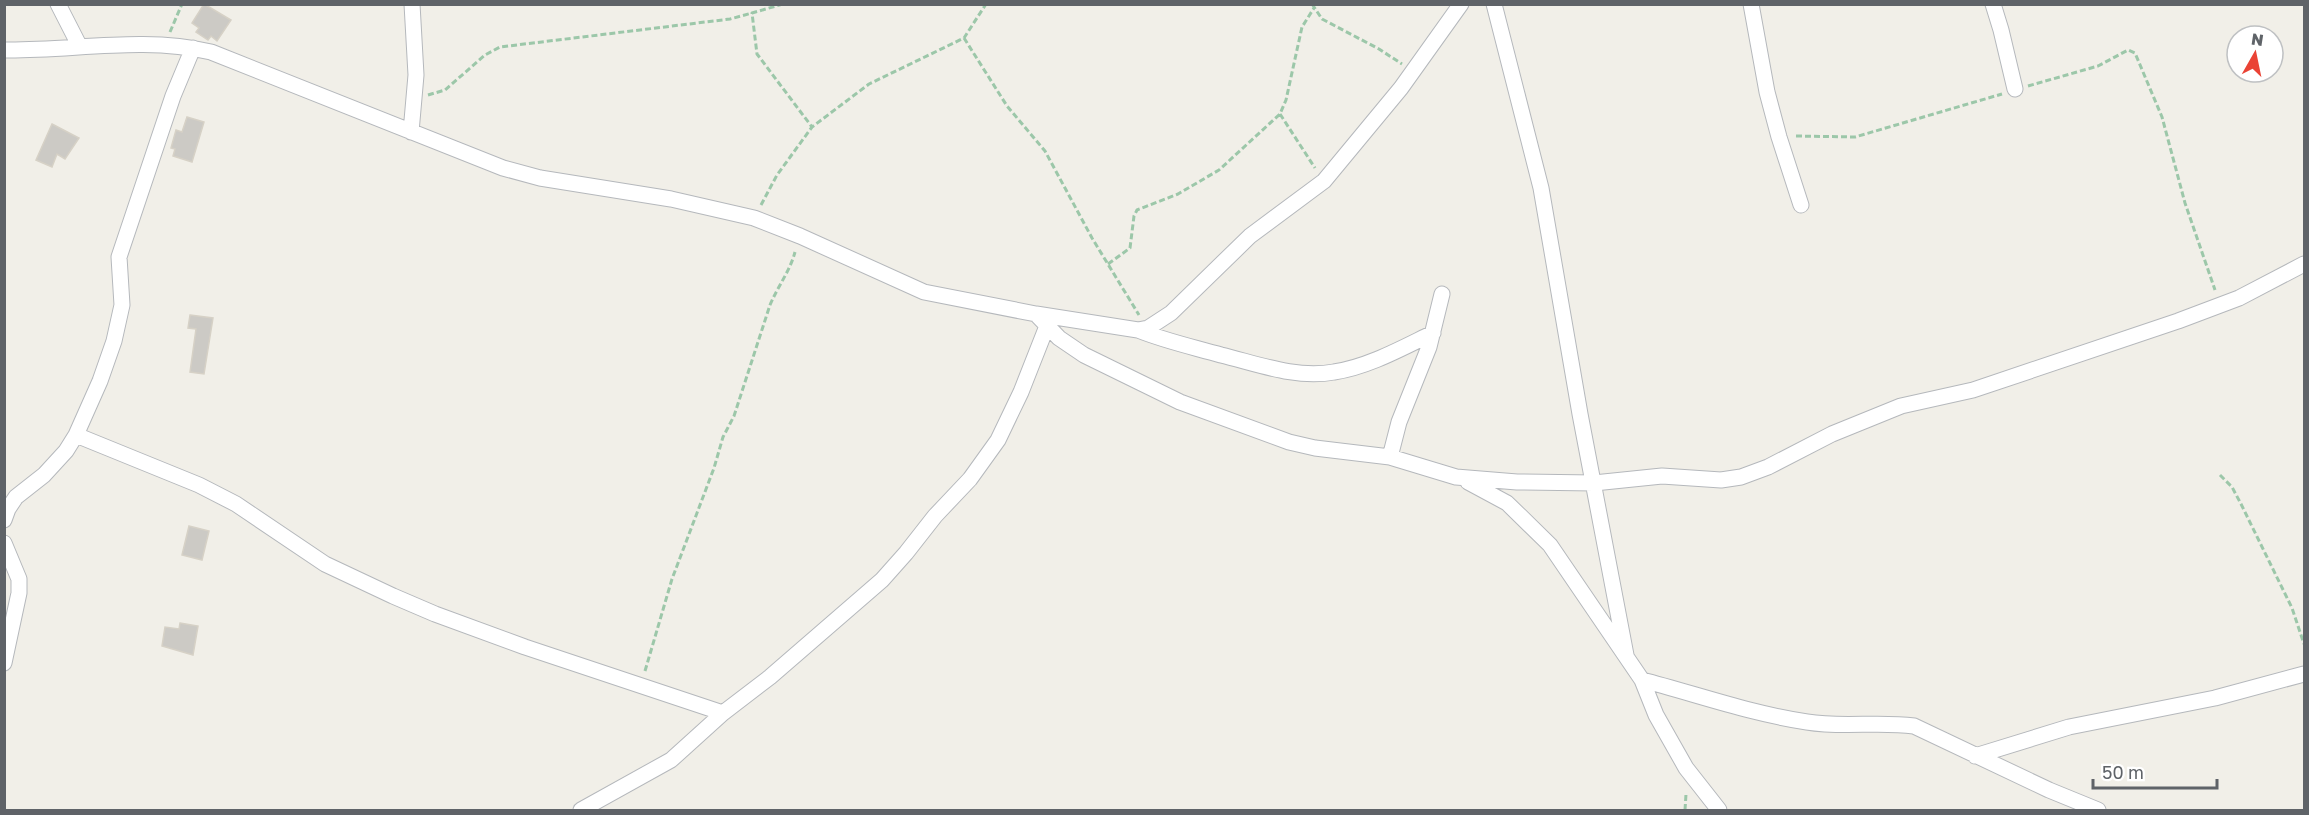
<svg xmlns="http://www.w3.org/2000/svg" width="2309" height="815" font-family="'Golos Text',sans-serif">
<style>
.building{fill:#cccac5;stroke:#d6d1c6;stroke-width:1.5}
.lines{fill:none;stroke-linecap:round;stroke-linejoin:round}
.street-casing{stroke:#b5b8bc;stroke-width:17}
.path{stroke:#9cc7a9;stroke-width:3;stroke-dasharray:6 3;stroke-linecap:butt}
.street{stroke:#fff;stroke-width:15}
</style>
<rect width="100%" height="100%" fill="#f1efe8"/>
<path class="building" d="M 204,4 L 231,20 L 217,41 L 211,36 L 208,40 L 196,32 L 199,28 L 192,23 Z
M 187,117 L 204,122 L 192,162 L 173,156 L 175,149 L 171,148 L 176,130 L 182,132 Z
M 52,124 L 79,138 L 65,159 L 57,154 L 52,167 L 36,160 Z
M 190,315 L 213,318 L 204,374 L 190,372 L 196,329 L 188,328 Z
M 189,526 L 209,531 L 202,560 L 182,555 Z
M 180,623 L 198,626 L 193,655 L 162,646 L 165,627 L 179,629 Z"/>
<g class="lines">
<defs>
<path id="street" d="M 58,4 L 80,47
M 1494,4 L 1541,188 L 1580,414 L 1626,655
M 1751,4 L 1767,92 L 1779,137 L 1801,205
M 1993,4 L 2001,30 L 2015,89
M 4,50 C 74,51 142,36 211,52 L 503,168 L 540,178 L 671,199 L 754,218 L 800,236 L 924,292 L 1036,314 L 1138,330 L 1148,328 L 1171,313 L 1250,236 L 1324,181 L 1401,88 L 1461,4
M 411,132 L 416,75 L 412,4
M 1036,314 L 1059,338 L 1084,355 L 1180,402 L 1289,442 L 1315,448 L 1390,457 L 1456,477 L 1517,482 L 1594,483 L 1662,476 L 1721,480 L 1741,477 L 1768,467 L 1832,434 L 1901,406 L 1973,390 L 2178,321 L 2239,298 L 2304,264
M 1138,330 C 1165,341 1193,347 1221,355 C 1258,364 1296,379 1334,372 C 1368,367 1402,348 1433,333
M 76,435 L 199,485 L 236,504 L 325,564 L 393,596 L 435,614 L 525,647 L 723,713
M 1390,457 L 1399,422 L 1429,347 L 1442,294
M 1468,482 L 1507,503 L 1550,545 L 1642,680 L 1656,715 L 1686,768 L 1719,810
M 4,520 L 8,509 L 16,497 L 44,475 L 66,451 L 76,435 L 100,381 L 114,341 L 122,305 L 119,257 L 173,96 L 193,48
M 4,543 L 19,579 L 19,593 L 4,663
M 1642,680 C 1696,694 1752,714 1807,722 C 1843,728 1878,721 1914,726 L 2049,790 L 2098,810
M 1975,756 L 2069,727 L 2215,698 L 2304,674
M 581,810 L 671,760 L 723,713 L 770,677 L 882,580 L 906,553 L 935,516 L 970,479 L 998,440 L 1021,392 L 1047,326"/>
</defs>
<use href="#street" class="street-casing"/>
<path class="path" d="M 783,4 L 752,13 L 757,54 L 812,127
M 1312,4 L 1322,19 L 1379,49 L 1402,64
M 170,32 L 182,4
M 964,38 L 1007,106 L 1045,151 L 1092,238 L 1139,315
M 2028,86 L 2098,66 L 2128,50 L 2135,53 L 2162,117 L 2185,203 L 2215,290
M 428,95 L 445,90 L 485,55 L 500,47 L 730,19 L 752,13
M 1280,114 L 1315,168
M 1796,136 L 1855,137 L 2002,94
M 761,205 L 777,175 L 812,127 L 869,84 L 964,38 L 986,4
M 1108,264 L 1130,248 L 1134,216 L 1137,210 L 1178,194 L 1219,170 L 1280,114 L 1286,100 L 1302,27 L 1314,8
M 2220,475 L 2232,487 L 2241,504 L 2292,608 L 2304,644
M 645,671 L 672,579 L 714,468 L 723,437 L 734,416 L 770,305 C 778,286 790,271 795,252
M 1685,810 L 1686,794"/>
<use href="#street" class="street"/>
</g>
<rect width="2309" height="815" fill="none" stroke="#5f6368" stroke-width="12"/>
<g transform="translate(2255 54) rotate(9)"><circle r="28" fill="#ffffff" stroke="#bfc1c3" stroke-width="1.5"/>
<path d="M0-4.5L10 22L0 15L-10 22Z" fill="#ea4335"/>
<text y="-9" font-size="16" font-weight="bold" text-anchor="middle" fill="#5f6368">N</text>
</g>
<path d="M2093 779v9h124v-9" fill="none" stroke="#5f6368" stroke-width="3"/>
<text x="2102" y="779" font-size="18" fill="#5f6368" stroke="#ffffff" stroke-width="4.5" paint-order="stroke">50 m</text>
</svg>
